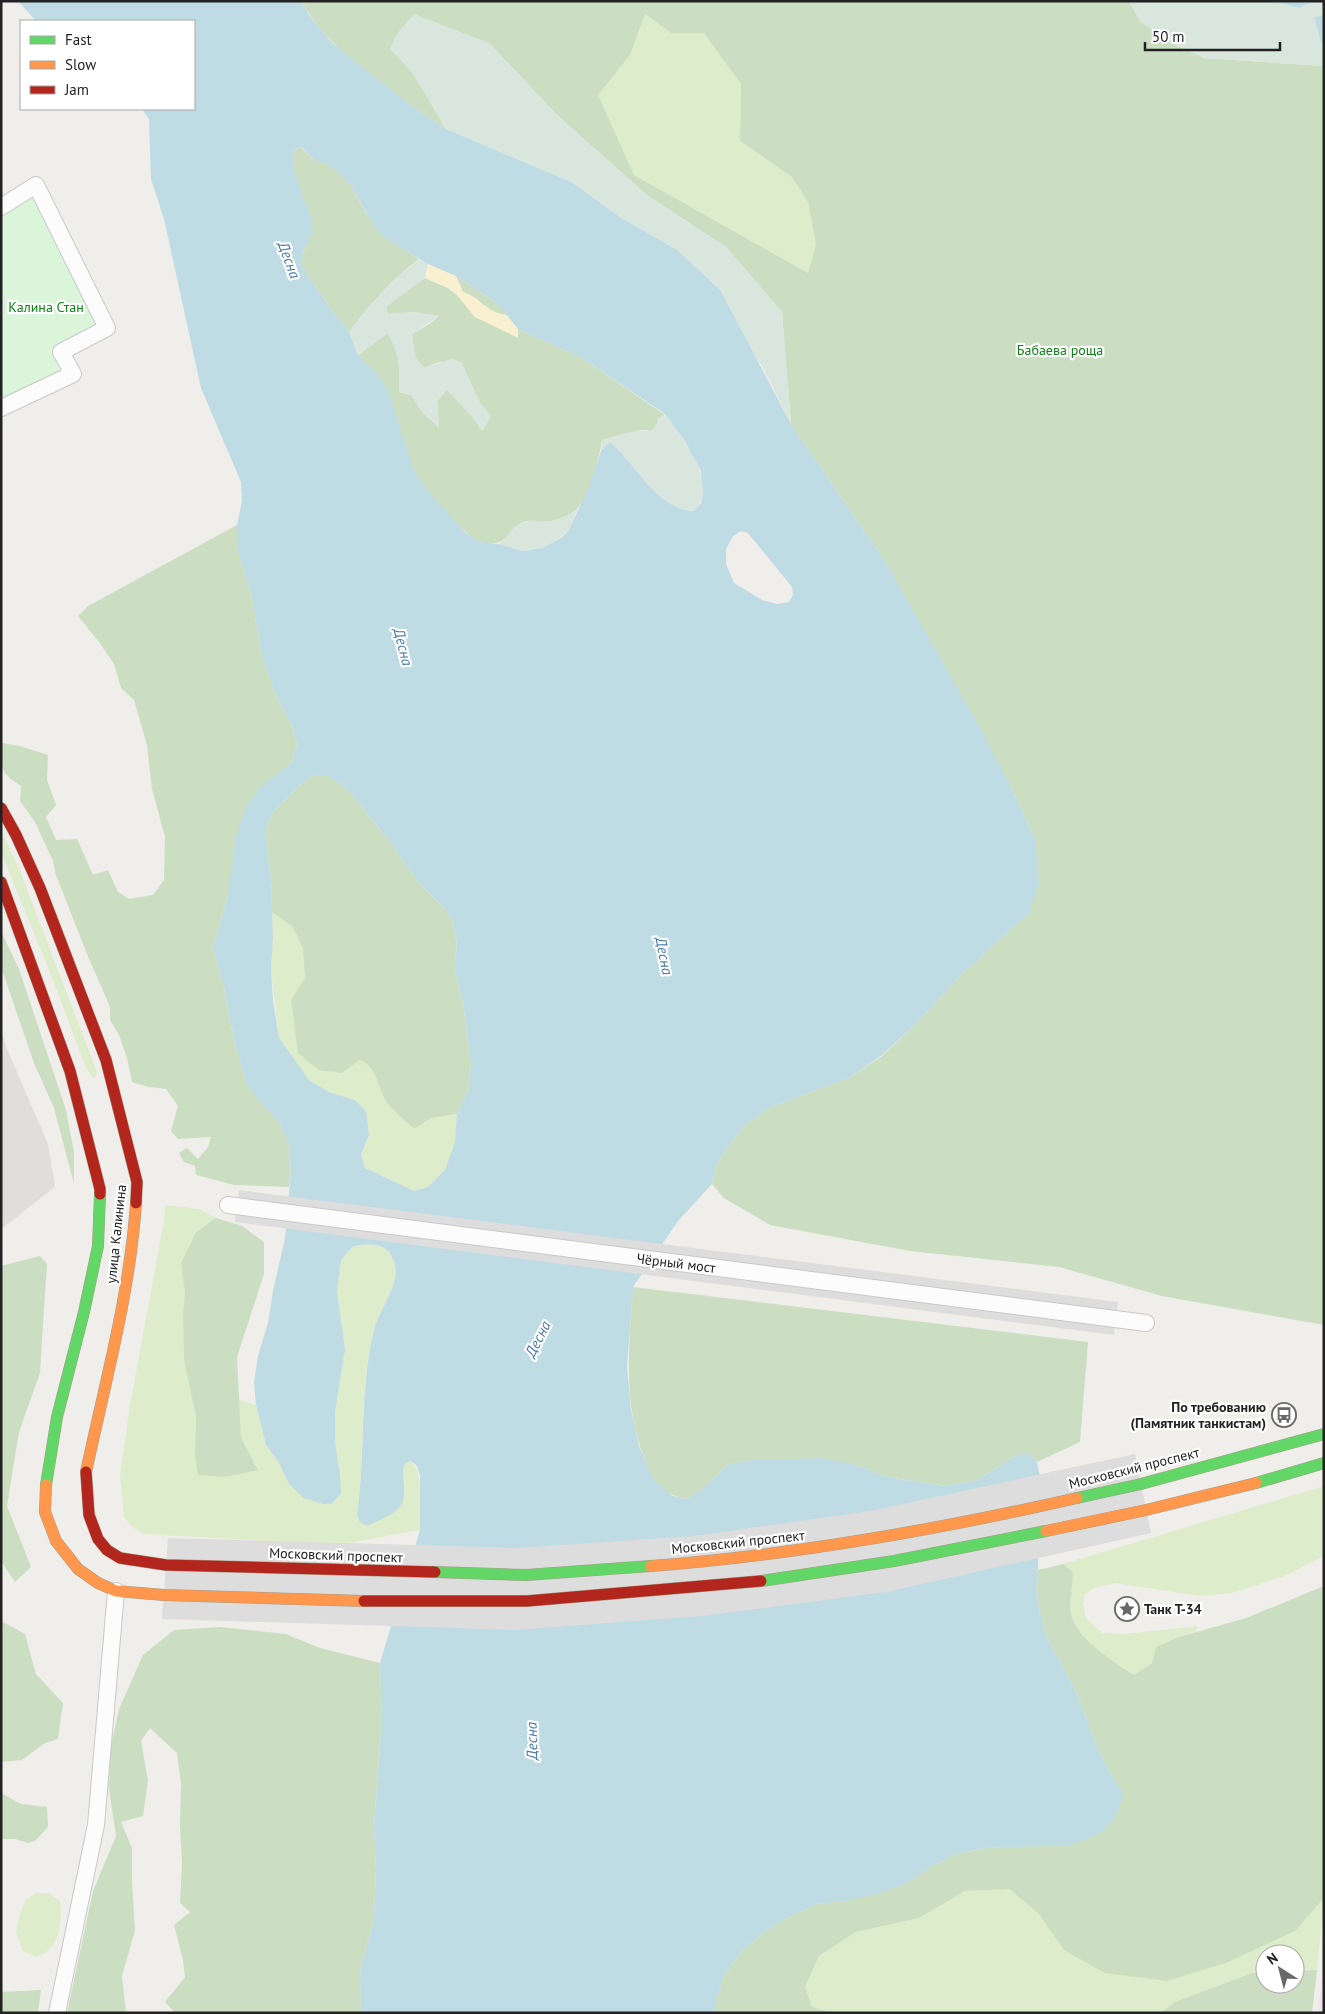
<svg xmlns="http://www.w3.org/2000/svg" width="1325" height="2014" font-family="'PT Sans',sans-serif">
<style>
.residential{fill:#dfdedc}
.industrial{fill:#ede4e9}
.grass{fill:#ddeccb}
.forest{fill:#cbdec1;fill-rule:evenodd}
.wetland{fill:#d9e6de}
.sand{fill:#f8f0d0}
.park{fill:#daf5da}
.water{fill:#bfdbe3;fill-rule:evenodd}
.pier{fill:#dedddd}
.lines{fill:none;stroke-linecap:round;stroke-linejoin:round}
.street-casing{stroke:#c9c8c7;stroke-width:18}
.fast-casing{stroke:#a79c86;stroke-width:12}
.slow-casing{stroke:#a79c86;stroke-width:12}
.jam-casing{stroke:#a79c86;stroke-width:12}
.street{stroke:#fdfcfc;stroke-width:16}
.fast{stroke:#63d668;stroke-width:11}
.slow{stroke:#ff974d;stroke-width:11}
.jam{stroke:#b3261e;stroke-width:11}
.labels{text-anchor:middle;stroke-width:4.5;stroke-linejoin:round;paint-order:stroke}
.park-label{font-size:14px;fill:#0c8416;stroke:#fff}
.street-label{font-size:14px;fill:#222;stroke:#fff}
.poi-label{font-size:14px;font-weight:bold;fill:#222;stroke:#fff;text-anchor:end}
.water-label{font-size:15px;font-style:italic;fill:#4a7aab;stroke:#fff}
</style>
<rect width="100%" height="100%" fill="#f0eeeb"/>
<path class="residential" d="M 1,1030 L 7,1049 L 48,1144 L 55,1187 L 1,1229 Z"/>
<path class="industrial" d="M 1323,1969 L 1324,2013 L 1318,2013 Z"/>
<path class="grass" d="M 645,13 L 671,33 L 704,32 L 741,84 L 740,141 L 792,177 L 808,202 L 816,245 L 808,273 L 634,175 L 597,95 L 630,55 Z
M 1,831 L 18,866 L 97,1072 L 95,1078 L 93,1078 L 86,1068 L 53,980 L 1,852 Z
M 272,912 L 293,927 L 303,949 L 305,978 L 291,1000 L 298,1053 L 342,1073 L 360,1060 C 376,1067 377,1083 384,1098 C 390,1109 405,1120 414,1129 L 431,1118 L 457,1114 L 455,1142 L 445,1170 L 428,1187 L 414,1191 L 365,1168 L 361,1154 L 369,1135 L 355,1100 L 329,1092 L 309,1080 L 279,1038 L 271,970 L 273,937 Z
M 165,1205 L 199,1209 L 216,1218 L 196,1232 L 181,1263 L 185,1293 L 183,1315 L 184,1359 L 196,1417 L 195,1455 L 258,1469 L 241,1437 L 239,1400 L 256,1405 L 266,1445 L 278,1461 L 289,1484 L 340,1474 L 335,1443 L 335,1412 L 345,1350 L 337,1291 L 341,1260 L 353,1246 C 373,1243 390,1242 395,1266 C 400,1285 379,1312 374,1330 C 358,1391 366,1454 357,1516 L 367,1526 L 376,1521 L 402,1477 L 405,1463 L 411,1461 C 425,1474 420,1511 420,1530 L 338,1545 L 144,1534 L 132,1527 L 124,1517 L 120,1476 L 130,1405 L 164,1221 Z
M 1324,1486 L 1324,1556 L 1287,1575 L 1232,1593 L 1200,1596 L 1115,1583 L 1094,1588 L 1085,1594 L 1083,1604 L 1086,1618 L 1102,1633 L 1125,1634 L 1197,1626 L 1197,1631 L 1179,1637 L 1152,1663 L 1134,1675 C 1114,1662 1073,1637 1070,1610 C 1069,1599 1073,1584 1073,1572 L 1063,1564 Z
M 1009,1889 L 1038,1913 L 1064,1950 L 1295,1931 L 1324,1898 L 1317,1970 L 1295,1971 L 1295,1954 L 1265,1954 L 1265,1973 L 1252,1973 L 1175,2002 L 1160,2013 L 832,2013 L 812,2007 L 805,1987 L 819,1956 L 856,1932 L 919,1918 L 965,1891 Z
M 36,1893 L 49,1893 L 60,1901 C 62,1923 60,1952 35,1957 L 22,1950 L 16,1933 L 20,1913 L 26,1900 Z"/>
<path class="forest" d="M 301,1 L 1129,1 L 1141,22 L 1204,58 L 1324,66 L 1324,1325 L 1162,1296 L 1059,1267 L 910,1251 L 770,1225 L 724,1198 L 712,1184 L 716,1166 L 727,1148 L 745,1125 L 771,1107 L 849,1078 L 882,1056 L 915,1025 L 960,976 L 1029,913 L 1035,839 L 1012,789 L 885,561 L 791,424 L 782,312 L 726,247 L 648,196 L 558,116 L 489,43 L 391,49 L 413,73 L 446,129 C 397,96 330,54 301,1 ZM 645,14 L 671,33 L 704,33 L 741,84 L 740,141 L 792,177 L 808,202 L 816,245 L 808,273 L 634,175 L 598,95 L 630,55 Z
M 298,147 L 302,148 L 314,160 L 327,164 L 339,172 L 351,186 L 366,213 L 400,247 L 419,259 C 392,279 370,304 349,332 L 334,313 L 302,267 L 302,254 L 307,244 L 293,168 L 293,152 Z
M 456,276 L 498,304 L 508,315 C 485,313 482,298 463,292 Z
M 425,278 L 448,288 L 457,295 L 475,317 L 518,337 L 518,329 L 582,358 L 665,415 L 658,418 L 657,424 L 652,430 L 641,430 L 602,440 C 599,459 590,492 578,508 C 570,519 546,524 533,521 C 510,517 513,551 481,542 C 466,538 422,487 414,471 C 407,456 405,437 396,421 C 385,399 371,377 358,355 L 387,333 C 400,349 400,372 399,392 L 411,395 L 423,413 L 439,427 L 437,401 L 447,390 L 473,417 L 482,431 L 491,416 L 480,403 L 461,362 L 439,362 L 424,368 L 415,357 L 412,334 L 431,323 L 439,316 L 412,312 L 388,314 L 386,306 Z
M 237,525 L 237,547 L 252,598 L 262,657 L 275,693 L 293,728 L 297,745 L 292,763 L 279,773 L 228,895 L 213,948 L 224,987 L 234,1040 L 247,1084 L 280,1124 L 289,1143 L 291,1171 L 289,1187 L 234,1185 L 196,1175 L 195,1166 L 184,1162 L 179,1153 L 187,1148 L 198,1159 L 208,1147 L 211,1137 L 178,1139 L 171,1131 L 178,1106 L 166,1089 L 149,1087 L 132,1082 L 127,1058 L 119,1035 L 110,1020 L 110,1007 L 87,954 L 56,875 L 53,861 L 35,822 L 20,801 L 21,786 C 0,773 1,768 1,743 L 20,746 L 48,755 L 47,780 L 56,805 L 46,817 L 56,840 L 77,839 L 93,875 L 108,870 L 118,892 L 129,899 L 153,895 L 164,880 L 165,837 L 152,789 L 147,745 L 134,700 L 121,688 L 114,664 L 99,642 L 78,616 L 88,606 Z
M 314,775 L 327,775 L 342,785 L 358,802 L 390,842 L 405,864 L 422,886 L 444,908 L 453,921 L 457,946 L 454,968 L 463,1003 L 471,1064 L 469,1088 L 457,1114 L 431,1118 L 414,1129 C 405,1120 390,1109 384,1098 C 377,1083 376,1067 360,1060 L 342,1073 L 319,1070 L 298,1053 L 291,1000 L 305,978 L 303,949 L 293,927 L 272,912 L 271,881 L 265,831 L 273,812 L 301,784 Z
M 1,931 L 19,969 L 66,1110 L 74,1152 L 74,1184 L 54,1108 L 34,1063 L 1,967 Z
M 216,1218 L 242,1226 L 264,1242 L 264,1274 L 237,1357 L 241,1437 L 258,1470 L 224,1477 L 198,1475 L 195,1455 L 196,1417 L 184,1359 L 183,1315 L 185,1293 L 181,1263 L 196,1232 Z
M 40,1256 L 47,1264 L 40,1373 L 19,1432 L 7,1506 L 31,1567 L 15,1582 L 1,1561 L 1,1266 Z
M 633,1287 L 1088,1342 L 1080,1442 L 1037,1462 L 1026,1452 L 1011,1458 L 978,1480 L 947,1486 L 886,1477 L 856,1465 L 753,1460 L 729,1464 L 702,1489 L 687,1499 C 675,1497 662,1491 654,1481 C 650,1476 648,1467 645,1460 C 622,1403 629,1346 633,1287 Z
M 1063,1564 L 1073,1572 C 1073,1584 1070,1599 1070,1610 C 1073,1637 1114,1662 1134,1675 L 1152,1663 L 1156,1647 L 1179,1637 L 1246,1618 L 1324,1586 L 1324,1898 L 1295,1931 L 1228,1962 L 1167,1981 L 1105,1973 L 1064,1950 L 1038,1913 L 1009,1889 L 965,1891 L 919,1918 L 856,1932 L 819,1956 L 805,1987 L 812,2007 L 832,2013 L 716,2013 L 716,2002 L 724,1975 L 742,1951 L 767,1930 L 797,1913 L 817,1904 L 845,1901 L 905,1884 L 929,1868 L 956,1854 L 986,1848 L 1023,1846 L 1114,1779 L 1099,1752 L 1076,1692 L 1047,1637 L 1040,1613 L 1036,1592 L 1038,1570 Z
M 1,1621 L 25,1634 L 36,1674 L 63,1703 L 58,1739 L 45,1743 L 22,1760 L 1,1762 Z
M 220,1627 L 286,1634 L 320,1648 L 380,1663 L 382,1719 L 374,1825 L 376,1869 L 374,1919 L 360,1971 L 361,2013 L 175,2013 L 165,2002 L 185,1977 L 183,1960 L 174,1925 L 190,1912 L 180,1903 L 182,1863 L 180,1826 L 181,1784 L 177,1753 L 150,1728 L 141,1741 L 148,1780 L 143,1816 L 121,1822 L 132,1848 L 132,1881 L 135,1930 L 122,1976 L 126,2013 L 67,2013 L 93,1891 L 116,1836 L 109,1789 L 110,1751 L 119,1709 L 143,1655 L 174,1630 Z
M 1,1793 L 21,1804 L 47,1807 L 48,1827 L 35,1841 L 28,1843 L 15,1839 L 1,1839 Z
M 1317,1970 L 1312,2013 L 1160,2013 L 1175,2002 L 1252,1973 L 1265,1973 L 1265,1984 L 1295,1984 L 1295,1971 Z
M 41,1990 L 38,2013 L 1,2013 L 1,1992 Z"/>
<path class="wetland" d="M 1129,1 L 1272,1 L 1299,8 L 1315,1 L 1324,1 L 1324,15 L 1314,19 L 1321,42 L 1324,43 L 1324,66 L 1204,58 L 1166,41 L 1141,22 Z
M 414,14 L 489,43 L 558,116 L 648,196 L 726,247 L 782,312 L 791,424 L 761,364 L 621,218 L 573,183 L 446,129 L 413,73 L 390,49 L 396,35 Z
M 420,259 L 428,264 L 425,278 L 386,307 L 389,314 L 412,312 L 439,316 L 412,334 L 415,357 L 424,368 L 452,359 L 461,362 L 480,403 L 491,416 L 483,431 L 473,417 L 447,390 L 437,401 L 439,428 L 423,413 L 411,395 L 399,392 C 400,372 400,350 387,334 L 358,355 L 349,332 C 370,304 392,279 420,259 Z
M 665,415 C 683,437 720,484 694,511 C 657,510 637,465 611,443 L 601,451 L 602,440 L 629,432 L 652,430 L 657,424 L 658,418 Z
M 578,508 L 569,530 L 561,537 L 542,548 L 522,551 L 499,544 C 510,536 509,527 525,522 C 530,520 533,522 537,522 C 552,523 566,517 578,508 Z"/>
<path class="sand" d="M 428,264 L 456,276 L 463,292 C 482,298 485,313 508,315 L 518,329 L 518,338 L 475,317 L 457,295 L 448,288 L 425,278 Z"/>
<path class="park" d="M 36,185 L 107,328 L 61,352 L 73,374 L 1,407 L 1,207 Z"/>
<path class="water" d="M 18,1 L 301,1 L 309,15 L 332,43 L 410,105 L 446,129 L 573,183 L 621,218 L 677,250 L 720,290 L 791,424 L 885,561 L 983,733 L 1012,789 L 1035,839 L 1039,883 L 1029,913 L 960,976 L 915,1025 L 882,1055 L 849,1078 L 771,1107 L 745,1125 L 727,1148 L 716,1166 L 712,1184 L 678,1221 L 633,1287 L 627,1367 L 631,1410 L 639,1446 L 654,1481 L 673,1496 L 687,1499 L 702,1489 L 729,1464 L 753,1460 L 821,1458 L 856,1465 L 886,1477 L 947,1486 L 978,1480 L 1011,1458 L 1026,1452 L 1037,1462 L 1040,1477 L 1038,1570 L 1036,1592 L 1040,1613 L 1047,1637 L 1076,1692 L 1099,1752 L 1123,1795 L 1117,1815 L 1101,1833 L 1071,1845 L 986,1848 L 956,1854 L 929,1868 L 905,1884 L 876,1894 L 845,1901 L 817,1904 L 797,1913 L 767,1930 L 742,1951 L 724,1975 L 716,2002 L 716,2013 L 361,2013 L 360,1971 L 374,1919 L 376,1869 L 374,1825 L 382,1719 L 380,1663 L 420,1530 L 420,1475 L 417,1466 L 411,1461 L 405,1463 C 401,1474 405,1483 404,1495 C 402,1514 382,1518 367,1526 L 360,1522 L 357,1516 C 366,1454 359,1391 374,1330 C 378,1312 400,1285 395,1266 C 390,1242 373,1243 353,1246 L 341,1260 L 337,1291 L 345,1350 L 335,1412 L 335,1443 L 340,1474 L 341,1494 L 331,1504 L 323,1504 L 304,1498 L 289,1484 L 278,1461 L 266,1445 L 256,1405 L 254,1382 L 258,1356 L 268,1323 L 273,1291 L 285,1238 L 291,1171 L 289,1144 L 280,1124 L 261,1103 L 247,1085 L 234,1040 L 224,987 L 213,948 L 228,895 L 236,837 L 247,805 L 263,784 L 292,763 L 297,745 L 293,728 L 275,693 L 262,657 L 252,598 L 237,547 L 237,525 L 242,501 L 241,482 L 201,388 L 164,219 L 151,179 L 149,119 L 142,109 L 194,109 L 194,21 L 36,21 ZM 298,147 L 303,148 L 314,160 L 327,164 L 339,173 L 351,186 L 377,231 L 388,240 L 428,264 L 456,276 L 498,304 L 518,329 L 582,358 L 665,414 L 685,441 L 701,471 L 703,492 L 701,503 L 694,511 C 657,510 636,464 610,442 L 601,451 L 589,486 L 569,530 L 561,538 L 542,548 L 522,551 L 499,544 L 480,542 L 466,533 L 428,491 L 414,471 L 388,390 L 377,374 L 358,355 L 349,332 L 334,313 L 302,267 L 302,254 L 313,231 L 311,218 L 293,168 L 293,152 ZM 741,531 L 748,533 L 792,587 L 793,595 L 789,602 L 777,604 L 762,600 L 734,583 L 726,564 L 726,549 L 733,536 ZM 314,775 L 327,775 L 342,785 L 358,802 L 390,842 L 405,864 L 422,886 L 444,908 L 453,921 L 457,946 L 454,968 L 463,1003 L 471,1064 L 469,1088 L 457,1114 L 455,1142 L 445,1170 L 428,1187 L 414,1191 L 365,1168 L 361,1154 L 369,1135 L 366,1112 L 355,1100 L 329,1092 L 309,1080 L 279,1038 L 273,1000 L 271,970 L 273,937 L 271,881 L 265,831 L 273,812 L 301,784 Z
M 1272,1 L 1315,1 L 1299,8 Z
M 1324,15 L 1324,43 L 1321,42 L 1314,18 Z"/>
<path class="pier" d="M 239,1190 L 1118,1302 L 1114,1335 L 235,1222 Z
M 1135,1454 L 1151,1533 L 886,1592 L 702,1616 L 516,1630 L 162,1619 L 168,1538 L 517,1548 L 694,1536 L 870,1511 Z"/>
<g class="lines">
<defs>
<path id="street" d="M 1,207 L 36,185 L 107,328 L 61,352 L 73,374 L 1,408
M 228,1205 L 1146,1323
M 57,2013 L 96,1825 L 116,1591"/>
<path id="fast" d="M 1256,1483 L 1324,1463
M 46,1485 L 57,1417 L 84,1312 L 98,1246 L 100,1194
M 1077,1498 L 1141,1484 L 1324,1434
M 435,1572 L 526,1575 L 651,1566
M 761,1581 L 894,1561 L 1046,1531"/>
<path id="slow" d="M 86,1472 C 105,1383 130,1293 136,1203
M 46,1485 L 45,1512 L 56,1541 L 78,1569 L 98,1583 L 116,1591 L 164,1595 L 364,1601
M 1046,1531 L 1146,1510 L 1256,1483
M 651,1566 C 795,1555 936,1530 1077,1498"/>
<path id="jam" d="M 1,808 L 16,835 L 40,888 L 106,1060 L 137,1182 L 136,1203
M 1,882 L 70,1071 L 100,1189 L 100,1194
M 86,1472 L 89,1515 L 98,1539 L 107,1550 L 120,1558 L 166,1565 L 435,1572
M 364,1601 L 527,1601 L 761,1581"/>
</defs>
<use href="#street" class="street-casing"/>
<use href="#fast" class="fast-casing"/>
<use href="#slow" class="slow-casing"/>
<use href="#jam" class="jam-casing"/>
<use href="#street" class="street"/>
<use href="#fast" class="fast"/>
<use href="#slow" class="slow"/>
<use href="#jam" class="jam"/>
</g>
<defs>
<symbol id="bus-ring" viewBox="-11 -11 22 22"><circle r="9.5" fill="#fff" stroke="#6a6968" stroke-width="1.5"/><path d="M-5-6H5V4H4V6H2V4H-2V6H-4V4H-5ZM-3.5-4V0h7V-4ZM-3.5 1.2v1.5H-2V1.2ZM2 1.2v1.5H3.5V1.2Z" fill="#6a6968"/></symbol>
<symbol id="sight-ring" viewBox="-11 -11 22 22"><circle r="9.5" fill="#fff" stroke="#6a6968" stroke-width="1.5"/><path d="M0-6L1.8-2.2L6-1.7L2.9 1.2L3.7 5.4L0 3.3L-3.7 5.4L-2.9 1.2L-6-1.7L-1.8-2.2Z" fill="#6a6968"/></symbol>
</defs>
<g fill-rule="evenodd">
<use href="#bus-ring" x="1270" y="1401" width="28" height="28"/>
<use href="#sight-ring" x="1113" y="1595" width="28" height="28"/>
</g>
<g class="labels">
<g class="park-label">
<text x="46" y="312">Калина Стан</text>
<text x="1060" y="355">Бабаева роща</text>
</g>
<g class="street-label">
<text transform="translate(116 1234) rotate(-84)" y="5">улица Калинина</text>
<text transform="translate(676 1263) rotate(7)" y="5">Чёрный мост</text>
<text transform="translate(1134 1468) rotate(-14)" y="5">Московский проспект</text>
<text transform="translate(738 1542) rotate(-6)" y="5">Московский проспект</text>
<text transform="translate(336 1555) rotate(2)" y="5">Московский проспект</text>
</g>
<g class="poi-label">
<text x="1266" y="1412">По требованию<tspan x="1266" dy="16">(Памятник танкистам)</tspan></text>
<text x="1144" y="1614" text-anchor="start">Танк Т-34</text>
</g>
<g class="water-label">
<text transform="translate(289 260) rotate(70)" y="5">Десна</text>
<text transform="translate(403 647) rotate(76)" y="5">Десна</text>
<text transform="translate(664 956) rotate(79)" y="5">Десна</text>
<text transform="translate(538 1339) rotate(-63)" y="5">Десна</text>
<text transform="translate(532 1741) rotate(-91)" y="5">Десна</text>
</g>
</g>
<rect width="1325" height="2014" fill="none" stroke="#222222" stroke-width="5"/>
<rect x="20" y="20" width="175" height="90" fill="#ffffff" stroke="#a7a7a7"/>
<rect x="30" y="36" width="25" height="8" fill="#63d668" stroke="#a7a7a7"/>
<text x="65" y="45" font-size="15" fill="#222222">Fast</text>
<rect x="30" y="61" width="25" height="8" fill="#ff974d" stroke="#a7a7a7"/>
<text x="65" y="70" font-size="15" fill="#222222">Slow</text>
<rect x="30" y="86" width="25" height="8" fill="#b3261e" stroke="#a7a7a7"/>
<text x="65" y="95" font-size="15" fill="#222222">Jam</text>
<g transform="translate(1280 1969) rotate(324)"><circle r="24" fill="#ffffff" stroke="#a7a7a7"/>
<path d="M0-4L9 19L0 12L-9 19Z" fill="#6a6968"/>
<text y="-8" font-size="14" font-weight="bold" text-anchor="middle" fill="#222222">N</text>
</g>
<path d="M1145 42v8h135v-8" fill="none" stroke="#222222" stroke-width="2.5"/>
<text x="1152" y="42" font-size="15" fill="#222222" stroke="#ffffff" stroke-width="4" paint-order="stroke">50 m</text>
</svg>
